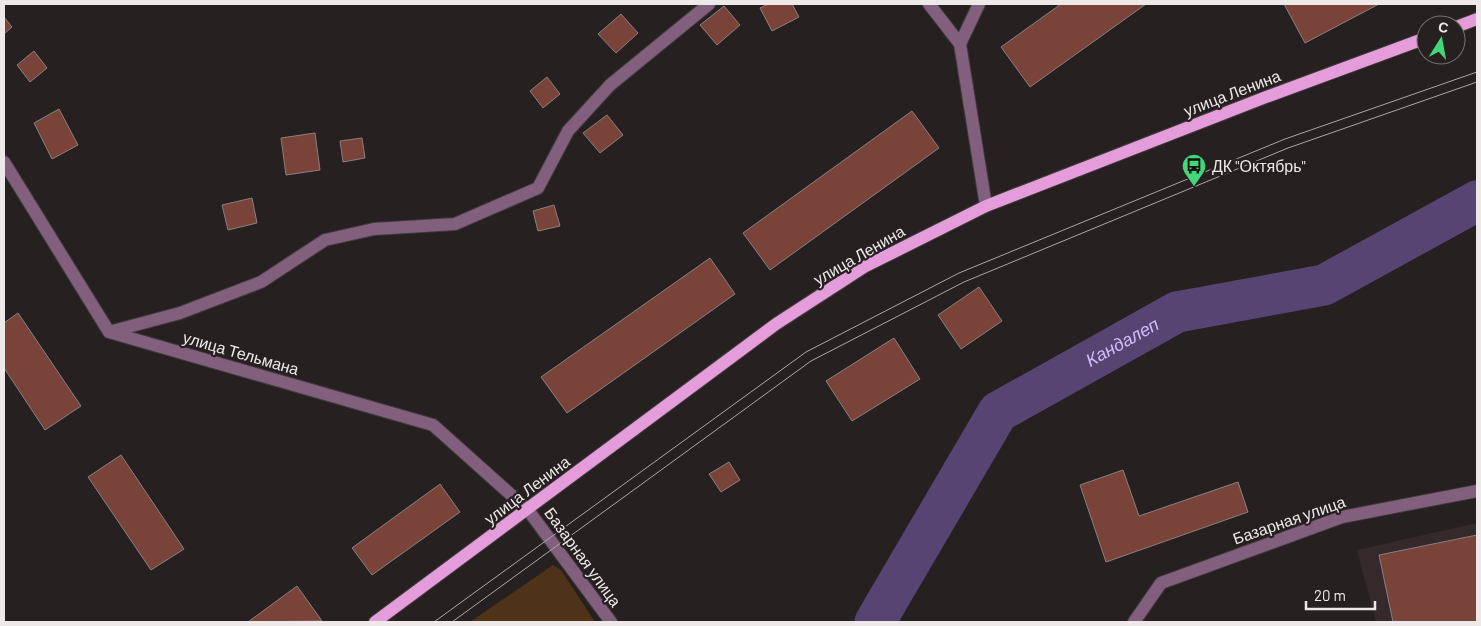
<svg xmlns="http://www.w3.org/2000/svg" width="1481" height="626" font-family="Barlow,sans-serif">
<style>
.built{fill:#35292c}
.green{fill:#4f3319}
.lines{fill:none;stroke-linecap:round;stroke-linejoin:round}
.river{stroke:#574473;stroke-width:41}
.building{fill:#7a4339;stroke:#888180}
.minor-casing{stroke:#423c3d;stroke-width:14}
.major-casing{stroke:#423c3d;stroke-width:14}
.minor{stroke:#825f7d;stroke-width:12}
.major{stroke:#e59cdb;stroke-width:12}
.tram{stroke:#aaa6a6;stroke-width:1}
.labels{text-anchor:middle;stroke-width:4.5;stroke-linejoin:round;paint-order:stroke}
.street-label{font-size:16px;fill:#ede9e9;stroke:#262021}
.poi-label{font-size:16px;fill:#ede9e9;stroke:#262021;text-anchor:start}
.water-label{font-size:18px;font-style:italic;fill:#d3bcf9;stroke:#262021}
</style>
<rect width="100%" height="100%" fill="#262021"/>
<path class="built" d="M 1477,523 L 1477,622 L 1376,622 L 1357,550 Z"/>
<path class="green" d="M 553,565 L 561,570 L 595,622 L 470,622 Z"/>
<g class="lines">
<path class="river" id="s1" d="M 875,622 L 998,412 L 1177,312 L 1324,285 L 1477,201"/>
</g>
<path class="building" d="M 768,4 L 792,4 L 799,17 L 772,31 L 760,8 Z
M 1061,4 L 1146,4 L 1030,87 L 1001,47 Z
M 1284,4 L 1379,4 L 1305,43 Z
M 724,6 L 740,25 L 717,45 L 700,25 Z
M 621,14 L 638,33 L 616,53 L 598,34 Z
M 4,17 L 12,27 L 4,34 Z
M 34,51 L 47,68 L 30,82 L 17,65 Z
M 547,77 L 560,94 L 543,108 L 530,91 Z
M 59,109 L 78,145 L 52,159 L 34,123 Z
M 912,111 L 939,148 L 770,270 L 743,233 Z
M 607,115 L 623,135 L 600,153 L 583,133 Z
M 315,133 L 320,170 L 286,175 L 281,138 Z
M 362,138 L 365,158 L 343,162 L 340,141 Z
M 252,198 L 257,223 L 228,230 L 222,205 Z
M 554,205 L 560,226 L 538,231 L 533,211 Z
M 710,258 L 735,294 L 567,413 L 541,377 Z
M 979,287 L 1002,321 L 961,349 L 938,315 Z
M 18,313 L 81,406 L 45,430 L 4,368 L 4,323 Z
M 894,338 L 920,379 L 852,421 L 826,381 Z
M 121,455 L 184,549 L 151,570 L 88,477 Z
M 729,462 L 740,480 L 721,492 L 709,474 Z
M 1123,470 L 1139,516 L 1238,482 L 1248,512 L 1106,562 L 1080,485 Z
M 440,484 L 460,512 L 372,575 L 352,548 Z
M 1477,535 L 1477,622 L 1393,622 L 1379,555 Z
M 297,586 L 322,621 L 248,622 Z"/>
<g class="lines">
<defs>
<path id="minor" d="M 929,4 L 960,44
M 979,4 L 960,44 L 986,206
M 4,162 L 109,332 L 433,425 L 528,510 L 611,622
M 109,332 L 180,313 L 261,282 L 325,240 L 374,229 L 455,224 L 538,188 L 568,131 L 610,85 L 709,4
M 1134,622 L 1161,583 L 1342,517 L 1477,491"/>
<path id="major" d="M 1456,27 L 1477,19
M 375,622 L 776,324 L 864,267 L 986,206 L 1266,97 L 1426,38"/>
</defs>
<use href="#minor" class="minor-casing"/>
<use href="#major" class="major-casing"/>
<use href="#minor" class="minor"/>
<use href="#major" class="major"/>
<path class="tram" d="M 434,622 L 806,352 L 959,273 L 1285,139 L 1477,72
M 452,622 L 811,361 L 964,282 L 1288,148 L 1477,82"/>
</g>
<defs>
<symbol id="bus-pin" viewBox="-11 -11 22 30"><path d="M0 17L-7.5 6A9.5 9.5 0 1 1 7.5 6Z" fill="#44d77a" stroke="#262021"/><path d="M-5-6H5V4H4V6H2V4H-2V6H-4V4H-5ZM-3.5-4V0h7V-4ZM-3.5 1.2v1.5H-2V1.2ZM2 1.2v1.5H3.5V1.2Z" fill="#111"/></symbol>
</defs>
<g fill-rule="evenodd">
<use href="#bus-pin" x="1180" y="152" width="28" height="38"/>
</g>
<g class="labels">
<g class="street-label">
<text transform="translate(1232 93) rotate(-21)" y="6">улица Ленина</text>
<text transform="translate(859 255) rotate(-30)" y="6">улица Ленина</text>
<text transform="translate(241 353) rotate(16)" y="6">улица Тельмана</text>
<text transform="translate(527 490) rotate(-37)" y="6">улица Ленина</text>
<text transform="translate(1289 520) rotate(-19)" y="6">Базарная улица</text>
<text transform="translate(583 557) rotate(54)" y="6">Базарная улица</text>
</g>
<g class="poi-label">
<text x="1212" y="172">ДК "Октябрь"</text>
</g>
<g class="water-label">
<text dy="6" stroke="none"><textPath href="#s1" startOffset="386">Кандалеп</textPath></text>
</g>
</g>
<rect width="1481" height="626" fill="none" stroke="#ede9e9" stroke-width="10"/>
<g transform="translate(1441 40) rotate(11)"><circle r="24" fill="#262021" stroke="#767071"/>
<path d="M0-4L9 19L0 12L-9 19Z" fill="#44d77a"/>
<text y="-8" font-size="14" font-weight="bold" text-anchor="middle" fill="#ede9e9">С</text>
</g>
<path d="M1306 601v8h69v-8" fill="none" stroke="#ede9e9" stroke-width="2.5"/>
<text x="1314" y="601" font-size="15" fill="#ede9e9" stroke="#262021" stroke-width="4" paint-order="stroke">20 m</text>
</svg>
